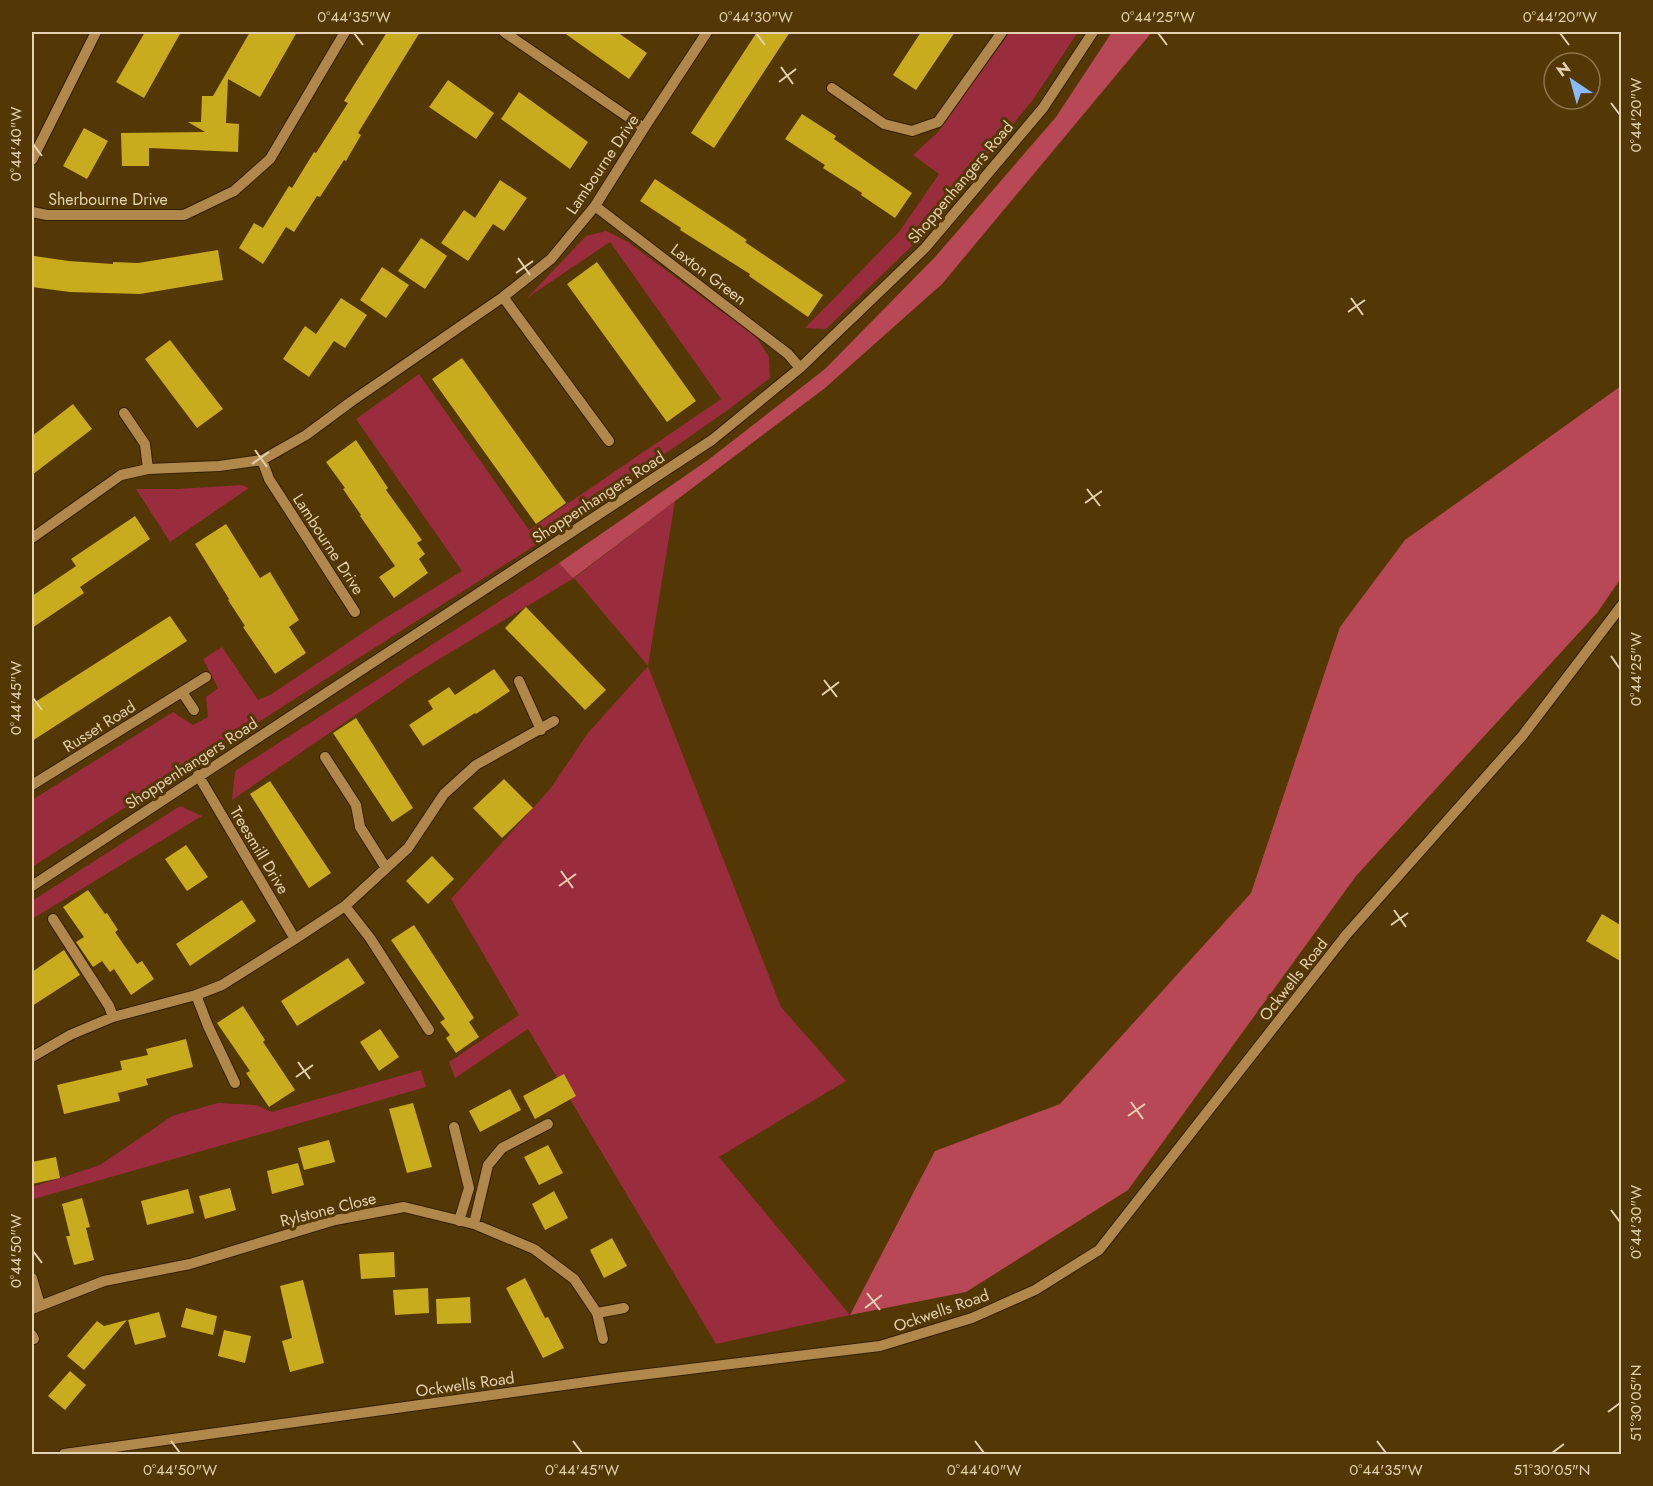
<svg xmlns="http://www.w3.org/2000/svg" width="1653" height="1486" font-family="Jost,sans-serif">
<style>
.green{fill:#992c3d}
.forest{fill:#b94856}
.building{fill:#c9ab1e}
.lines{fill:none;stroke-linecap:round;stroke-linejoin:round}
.minor-casing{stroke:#342000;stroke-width:12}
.minor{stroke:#b0884c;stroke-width:10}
.ticks{fill:none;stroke:#e5d0b2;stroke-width:2}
.labels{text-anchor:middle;stroke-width:6;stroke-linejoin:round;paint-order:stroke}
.street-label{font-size:16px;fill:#e5d0b2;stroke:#533704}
.neatline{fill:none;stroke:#e5d0b2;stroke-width:2}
.ticks-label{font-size:15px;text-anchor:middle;fill:#e5d0b2}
</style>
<rect width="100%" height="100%" fill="#533704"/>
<path class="green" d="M 1010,32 L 1078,32 L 1032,101 L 918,240 L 826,329 L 805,328 L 899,232 L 939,174 L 913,155 L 938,132 Z
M 606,231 L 628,242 L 756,337 L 769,357 L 770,378 L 729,409 L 534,546 L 32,867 L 32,800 L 173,712 L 193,725 L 208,717 L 206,697 L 218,688 L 203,659 L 222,647 L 258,700 L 270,695 L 382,620 L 462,571 L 356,419 L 419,374 L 529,530 L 721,399 L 610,242 L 527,298 L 586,236 Z
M 242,485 L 249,488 L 170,542 L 136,489 L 177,489 Z
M 675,501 L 648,666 L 781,1007 L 846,1081 L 719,1157 L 850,1315 L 716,1344 L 528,1029 L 455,1078 L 449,1062 L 519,1015 L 451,899 L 550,789 L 588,733 L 648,666 L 574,578 L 418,672 L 232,800 L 235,771 L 559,563 L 574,578 Z
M 180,806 L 202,816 L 32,919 L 32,901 Z
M 421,1070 L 426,1087 L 34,1199 L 32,1198 L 32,1187 L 100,1165 L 172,1116 L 218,1103 L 256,1105 L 272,1112 Z"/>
<path class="forest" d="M 1112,32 L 1152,32 L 942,284 L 825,388 L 573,578 L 559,563 L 708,460 L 825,369 L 936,256 L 1056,117 Z
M 1621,386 L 1621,578 L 1597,613 L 1356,876 L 1128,1190 L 966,1292 L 850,1315 L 935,1151 L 1060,1104 L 1251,893 L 1340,627 L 1405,540 Z"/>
<path class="building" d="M 145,32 L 181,32 L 144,98 L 116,82 Z
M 250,32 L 297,32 L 260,97 L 228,79 L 226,123 L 239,124 L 238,152 L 149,148 L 149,166 L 122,166 L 121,133 L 205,132 L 188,122 L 201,122 L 202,96 L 213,96 Z
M 387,32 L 420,32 L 358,133 L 361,135 L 346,161 L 344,160 L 320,197 L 317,196 L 294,232 L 286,227 L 263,264 L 239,248 L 254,223 L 263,228 L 289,186 L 292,188 L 314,152 L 316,153 L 348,103 L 344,101 Z
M 563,32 L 617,32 L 647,53 L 629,79 Z
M 757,32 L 790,32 L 714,148 L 691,133 Z
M 921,32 L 955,32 L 916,90 L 893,75 Z
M 448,80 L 494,113 L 476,139 L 429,107 Z
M 519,92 L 588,142 L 570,169 L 501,119 Z
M 802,114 L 836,136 L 834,139 L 912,193 L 895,218 L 861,195 L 862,193 L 823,168 L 825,165 L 785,139 Z
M 84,128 L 108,141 L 87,179 L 63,166 Z
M 655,179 L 747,240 L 745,242 L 823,295 L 808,317 L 749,276 L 750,274 L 680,230 L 681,228 L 640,201 Z
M 500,180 L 527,198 L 504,231 L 493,224 L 468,261 L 441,243 L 464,210 L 475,218 Z
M 421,238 L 447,256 L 425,289 L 398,271 Z
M 218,250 L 223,280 L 140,294 L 70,292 L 32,287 L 34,256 L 69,261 L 113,264 L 113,262 L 138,263 Z
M 597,262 L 696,401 L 667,422 L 567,284 Z
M 382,267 L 409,285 L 386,318 L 360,300 Z
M 341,298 L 367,315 L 345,348 L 334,341 L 309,377 L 283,359 L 305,326 L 316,334 Z
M 170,340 L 223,409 L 197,428 L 145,359 Z
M 462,358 L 566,503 L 536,524 L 432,379 Z
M 73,404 L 92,429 L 32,475 L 32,436 Z
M 356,440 L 388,488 L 386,490 L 422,540 L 417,543 L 425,554 L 419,559 L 428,573 L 394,598 L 379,577 L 395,566 L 360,516 L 361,515 L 343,489 L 345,488 L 326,462 Z
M 135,516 L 150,539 L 80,587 L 84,593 L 32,628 L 32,596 L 76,566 L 71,559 Z
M 226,524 L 260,578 L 270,572 L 299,620 L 289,627 L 306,653 L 275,674 L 243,627 L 245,626 L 228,600 L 229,599 L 195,544 Z
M 526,607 L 606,690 L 585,710 L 505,628 Z
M 170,616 L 187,641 L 32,741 L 32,704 Z
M 494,669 L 510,691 L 476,714 L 475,713 L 423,746 L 409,725 L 433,709 L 428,701 L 449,687 L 455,695 Z
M 356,718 L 413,808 L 392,822 L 333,733 Z
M 504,779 L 533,808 L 502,838 L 473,808 Z
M 270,781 L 331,873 L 309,888 L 250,794 Z
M 186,845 L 208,877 L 187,891 L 165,859 Z
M 432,856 L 454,879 L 428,904 L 406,881 Z
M 88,890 L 105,914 L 107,913 L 118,930 L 115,932 L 137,964 L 142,961 L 154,979 L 131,995 L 114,969 L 110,972 L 102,961 L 93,967 L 76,942 L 84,937 L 63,907 Z
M 242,900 L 256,921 L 190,966 L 176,944 Z
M 1602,914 L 1622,926 L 1622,962 L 1586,941 Z
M 414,925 L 474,1018 L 469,1022 L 479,1037 L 456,1053 L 446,1038 L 450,1035 L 440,1022 L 445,1019 L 391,940 Z
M 64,950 L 80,975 L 32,1006 L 32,972 Z
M 348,958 L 365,983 L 297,1026 L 281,1001 Z
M 243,1006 L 265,1040 L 263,1042 L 295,1090 L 269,1107 L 246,1073 L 250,1071 L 217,1023 Z
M 380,1029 L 399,1057 L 379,1071 L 360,1042 Z
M 186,1039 L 193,1067 L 146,1079 L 148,1085 L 118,1093 L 120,1101 L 64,1114 L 57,1085 L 122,1070 L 120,1061 L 148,1055 L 146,1049 Z
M 564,1074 L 576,1096 L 535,1119 L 523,1096 Z
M 510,1089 L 521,1110 L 480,1132 L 469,1111 Z
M 413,1103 L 432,1167 L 407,1173 L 389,1109 Z
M 329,1140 L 335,1162 L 304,1170 L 298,1148 Z
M 548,1145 L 563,1173 L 539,1185 L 524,1157 Z
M 56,1157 L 60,1178 L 32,1184 L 32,1162 Z
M 298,1163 L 304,1185 L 272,1194 L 267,1171 Z
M 230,1188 L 236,1210 L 205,1219 L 199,1196 Z
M 188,1189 L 194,1213 L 147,1225 L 141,1201 Z
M 554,1191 L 568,1218 L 545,1230 L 532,1204 Z
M 82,1198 L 90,1227 L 86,1228 L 94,1260 L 74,1265 L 66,1236 L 70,1236 L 62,1204 Z
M 612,1238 L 627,1266 L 604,1278 L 590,1250 Z
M 394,1252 L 395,1277 L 361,1279 L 359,1254 Z
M 525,1278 L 545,1318 L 548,1317 L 564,1348 L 543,1358 L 506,1288 Z
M 303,1280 L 324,1363 L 290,1372 L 282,1341 L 292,1338 L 280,1286 Z
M 428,1288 L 429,1313 L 395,1315 L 393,1290 Z
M 470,1297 L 471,1323 L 437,1324 L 436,1299 Z
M 186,1308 L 217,1316 L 213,1335 L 181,1327 Z
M 159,1312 L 166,1337 L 135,1345 L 128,1320 Z
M 127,1320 L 84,1370 L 67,1356 L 97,1321 L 104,1326 Z
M 224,1330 L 251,1336 L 245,1363 L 218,1356 Z
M 70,1371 L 86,1385 L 65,1410 L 48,1396 Z"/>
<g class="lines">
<defs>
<path id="minor" d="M 504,32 L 644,128
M 832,88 L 884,124 L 912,131 L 938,122 L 1002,32
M 32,160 L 96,32
M 595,206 L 788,354 L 800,368
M 32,212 L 47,215 L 184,215 L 234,191 L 270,159 L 345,32
M 503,297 L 609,441
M 124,413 L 145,444 L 148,469
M 262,460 L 269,479 L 355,612
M 32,538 L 121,475 L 148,469 L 219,466 L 262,460 L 306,435 L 352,401 L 503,297 L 551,259 L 595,206 L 644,128 L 707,32
M 519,681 L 541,730
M 182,692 L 194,710
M 325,757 L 356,805 L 360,827 L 386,868
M 198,775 L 295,939
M 32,785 L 206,677
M 32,886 L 712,440 L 800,368 L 925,248 L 1043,108 L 1093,32
M 345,906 L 370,938 L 429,1030
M 53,919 L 109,1006 L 113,1017
M 196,995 L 208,1026 L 235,1083
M 32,1057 L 70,1035 L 113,1017 L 196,995 L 222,985 L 295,939 L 345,906 L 408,848 L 444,794 L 476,765 L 554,721
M 454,1127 L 469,1188 L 459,1221
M 474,1224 L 488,1165 L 502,1148 L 548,1124
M 32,1278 L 40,1305
M 32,1309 L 104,1281 L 190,1264 L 335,1220 L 404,1207 L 474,1224 L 534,1249 L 574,1279 L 597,1313 L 603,1339
M 597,1313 L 624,1308
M 32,1335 L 34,1339
M 64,1454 L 615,1378 L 880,1346 L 972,1318 L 1035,1290 L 1099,1250 L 1346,935 L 1523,735 L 1622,605"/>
</defs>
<use href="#minor" class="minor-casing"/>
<use href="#minor" class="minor"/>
</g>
<path class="ticks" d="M 354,33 L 363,45M 756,33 L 765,45M 1158,33 L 1167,45M 1560,33 L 1569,45M 781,67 L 793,84M 779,82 L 796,69M 1611,103 L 1620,115M 33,144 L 42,156M 518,258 L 530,275M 516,273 L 533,261M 1351,298 L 1363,315M 1348,312 L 1365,300M 255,450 L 267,467M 252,464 L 269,452M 1087,489 L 1100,506M 1085,503 L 1102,491M 1611,656 L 1620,669M 824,680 L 837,697M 822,695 L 839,682M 33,698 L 42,710M 561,871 L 573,888M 559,886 L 576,874M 1394,910 L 1406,927M 1391,925 L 1408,913M 298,1062 L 310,1079M 296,1077 L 313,1065M 1131,1102 L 1143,1119M 1128,1116 L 1145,1104M 1611,1210 L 1620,1222M 33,1251 L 42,1263M 867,1293 L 880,1310M 865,1308 L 882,1295M 1608,1412 L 1620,1403M 171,1441 L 180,1453M 573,1441 L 582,1453M 975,1441 L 984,1453M 1377,1441 L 1386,1453M 1552,1453 L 1564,1444"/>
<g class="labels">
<g class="street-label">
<text transform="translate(602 164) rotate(-56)" y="6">Lambourne Drive</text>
<text transform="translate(960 182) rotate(-50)" y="6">Shoppenhangers Road</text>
<text x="108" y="205">Sherbourne Drive</text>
<text transform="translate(709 274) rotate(37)" y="6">Laxton Green</text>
<text transform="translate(598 497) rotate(-33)" y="6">Shoppenhangers Road</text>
<text transform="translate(329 544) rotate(57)" y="6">Lambourne Drive</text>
<text transform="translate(99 726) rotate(-32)" y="6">Russet Road</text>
<text transform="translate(191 763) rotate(-33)" y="6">Shoppenhangers Road</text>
<text transform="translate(260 850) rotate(59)" y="6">Treesmill Drive</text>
<text transform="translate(1293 979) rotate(-52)" y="6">Ockwells Road</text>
<text transform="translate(328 1209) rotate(-14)" y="6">Rylstone Close</text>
<text transform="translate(941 1310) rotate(-19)" y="6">Ockwells Road</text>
<text transform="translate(465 1384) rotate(-8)" y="6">Ockwells Road</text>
</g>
</g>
<rect width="1653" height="1486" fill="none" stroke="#533704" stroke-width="66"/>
<g transform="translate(1572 81) rotate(324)"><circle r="28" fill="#533704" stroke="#8d744a" stroke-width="1.5"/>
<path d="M0-4.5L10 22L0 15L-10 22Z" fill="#89bafc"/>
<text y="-9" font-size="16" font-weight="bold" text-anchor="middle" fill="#e5d0b2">N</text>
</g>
<rect x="33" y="33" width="1587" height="1420" class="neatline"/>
<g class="ticks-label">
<text x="354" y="22">0°44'35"W</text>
<text x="756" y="22">0°44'30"W</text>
<text x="1158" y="22">0°44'25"W</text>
<text x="1560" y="22">0°44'20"W</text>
<text transform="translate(1636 115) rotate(-90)" y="5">0°44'20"W</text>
<text transform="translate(16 144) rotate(-90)" y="5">0°44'40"W</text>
<text transform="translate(1636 669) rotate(-90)" y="5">0°44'25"W</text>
<text transform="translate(16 698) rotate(-90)" y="5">0°44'45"W</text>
<text transform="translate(1636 1222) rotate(-90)" y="5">0°44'30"W</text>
<text transform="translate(16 1251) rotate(-90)" y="5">0°44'50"W</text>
<text transform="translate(1636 1403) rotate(-90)" y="5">51°30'05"N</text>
<text x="180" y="1475">0°44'50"W</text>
<text x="582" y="1475">0°44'45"W</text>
<text x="984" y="1475">0°44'40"W</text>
<text x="1386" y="1475">0°44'35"W</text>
<text x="1552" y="1475">51°30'05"N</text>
</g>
</svg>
